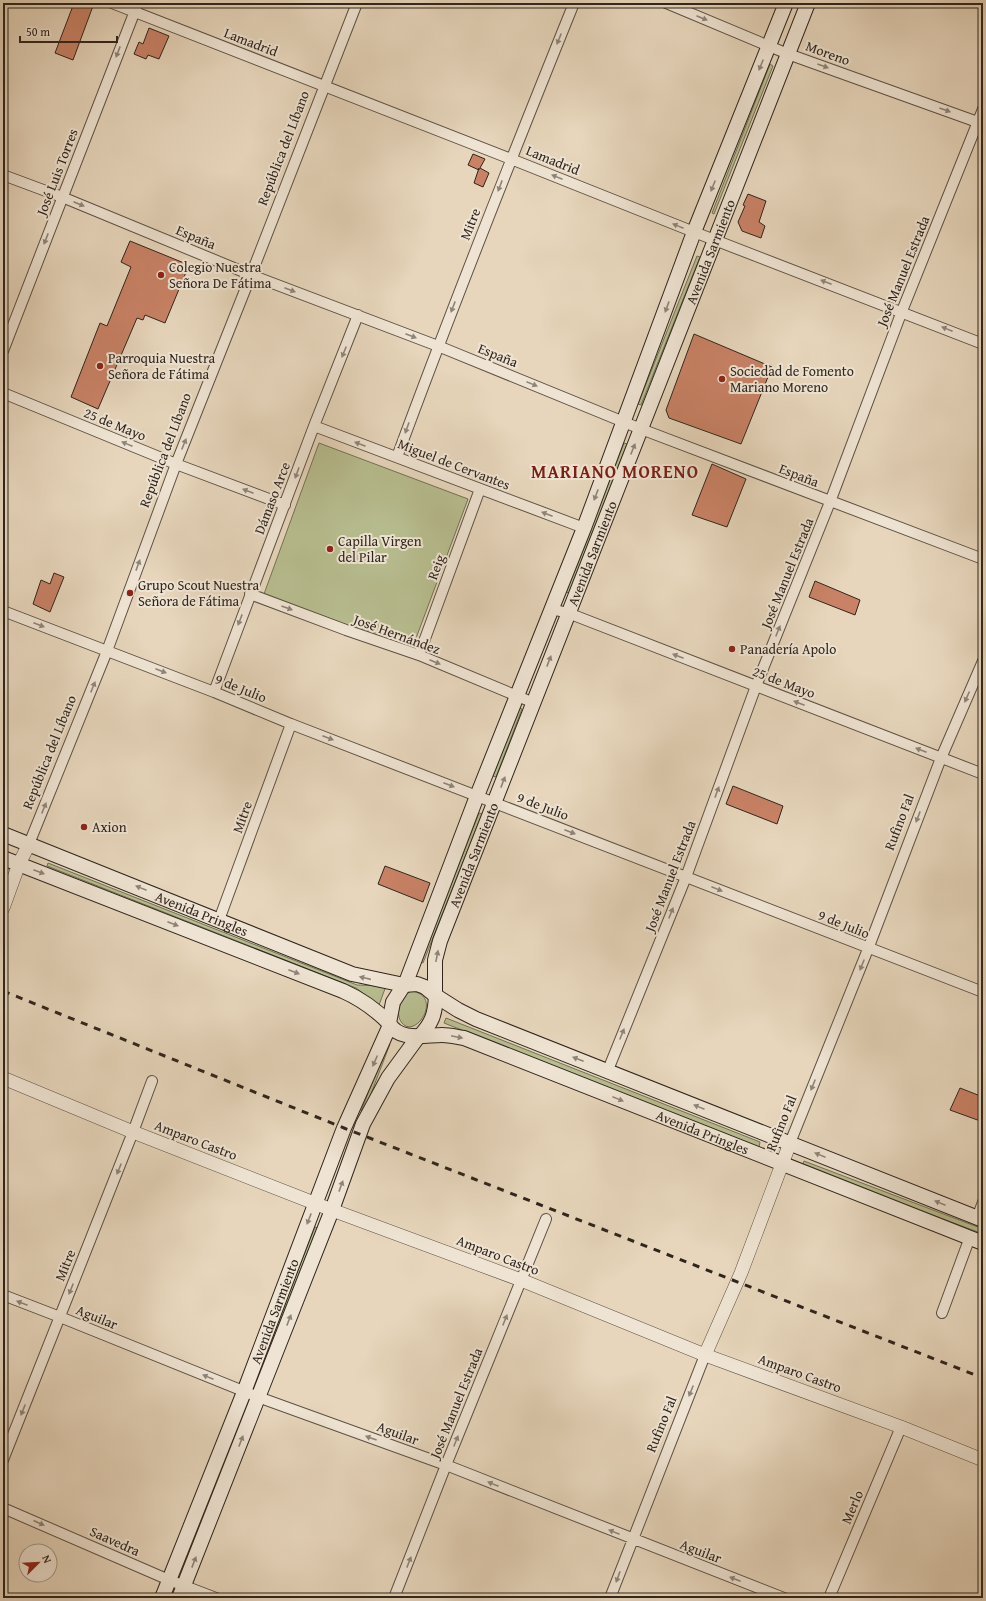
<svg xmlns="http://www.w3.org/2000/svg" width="986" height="1601" font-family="'Gentium Book Plus',serif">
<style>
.green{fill:#b7bd8f;stroke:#737156}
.building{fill:#c98266;stroke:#2f251d}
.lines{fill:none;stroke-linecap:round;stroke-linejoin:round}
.minor-casing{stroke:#5d5145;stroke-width:12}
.tertiary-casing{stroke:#5d5145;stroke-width:14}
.secondary-casing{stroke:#2f251d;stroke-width:16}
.minor{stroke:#efe4d3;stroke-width:10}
.tertiary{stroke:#efe4d3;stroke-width:13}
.secondary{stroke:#efe4d3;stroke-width:14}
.rail{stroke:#2f251d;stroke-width:3;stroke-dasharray:7 7;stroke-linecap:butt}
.oneway{fill:#8f8478}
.poi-dot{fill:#8f2418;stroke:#efe4d3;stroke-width:1.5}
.labels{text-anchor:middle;stroke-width:4;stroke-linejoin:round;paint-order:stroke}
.street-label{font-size:14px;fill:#2f251d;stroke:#efe4d3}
.poi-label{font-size:14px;fill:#2f251d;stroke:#efe4d3;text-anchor:start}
.district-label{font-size:18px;font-weight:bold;letter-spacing:1px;fill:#7a1f14;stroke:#efe4d3}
</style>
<rect width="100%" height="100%" fill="#e7d6bc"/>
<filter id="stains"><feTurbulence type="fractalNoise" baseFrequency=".005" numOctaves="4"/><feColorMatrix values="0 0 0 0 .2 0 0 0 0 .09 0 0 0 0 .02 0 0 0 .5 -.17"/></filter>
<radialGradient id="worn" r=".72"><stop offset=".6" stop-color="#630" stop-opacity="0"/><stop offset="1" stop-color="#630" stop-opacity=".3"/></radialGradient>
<path class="green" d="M 770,64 L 773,66 L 714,214 L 712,213 Z
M 697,256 L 700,257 L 641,405 L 638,404 Z
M 319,443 L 468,499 L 412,649 L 264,594 Z
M 624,443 L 627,444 L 569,593 L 566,592 Z
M 519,708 L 522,709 L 496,777 L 493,776 Z
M 479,813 L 482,814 L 423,963 L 421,962 Z
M 48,863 L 357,985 L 386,986 L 379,1005 L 356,988 L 47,866 Z
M 411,991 C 444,995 416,1040 402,1023 C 394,1014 401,996 411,991 Z
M 446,1018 L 760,1142 L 759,1147 L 444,1023 Z
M 388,1043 L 390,1044 L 364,1112 L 361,1111 Z
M 804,1161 L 983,1229 L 983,1234 L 802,1166 Z
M 315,1227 L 318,1228 L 259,1377 L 256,1376 Z
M 243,1412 L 245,1413 L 187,1563 L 184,1561 Z"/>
<path class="building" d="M 74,3 L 84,3 L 93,6 L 73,60 L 55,53 Z
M 149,28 L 169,36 L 159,59 L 148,55 L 146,59 L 134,54 L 139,42 L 143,44 Z
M 473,154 L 485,159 L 480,168 L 489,173 L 483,187 L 474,183 L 479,168 L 479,170 L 468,165 Z
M 748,194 L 766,201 L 759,222 L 765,226 L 761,238 L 742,231 L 738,222 L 745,206 L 743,205 Z
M 130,241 L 189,265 L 165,323 L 145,315 L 143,320 L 137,318 L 98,409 L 71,397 L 100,323 L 107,326 L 131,267 L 121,262 Z
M 694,334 L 772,367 L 741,444 L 669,418 L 666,410 Z
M 712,464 L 746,479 L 727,527 L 692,515 Z
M 54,573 L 64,577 L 50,612 L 33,604 L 41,580 L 50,584 Z
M 815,581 L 860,600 L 855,615 L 809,597 Z
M 733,786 L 783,806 L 777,824 L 726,804 Z
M 385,866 L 430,883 L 423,902 L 378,884 Z
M 960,1088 L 983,1097 L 983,1122 L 950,1110 Z"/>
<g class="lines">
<defs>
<path id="minor" d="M 112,3 L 511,159 L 694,232 L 983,344
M 666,3 L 788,54 L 983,124
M 3,175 L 62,197 L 251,275 L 438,346 L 641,429 L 983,559
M 3,351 L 138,3
M 3,393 L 176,464 L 285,505
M 314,426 L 584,528
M 397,457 C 453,305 513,154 574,3
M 250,594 L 346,630 L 419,655 L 534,703
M 551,609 L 568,613 L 983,774
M 3,611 L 214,692 L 291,724 L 983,992
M 419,655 L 480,489
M 214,692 L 314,426 L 358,315
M 29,844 L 107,651 L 176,464 L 251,275 L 357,3
M 219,920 L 291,724
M 608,1070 L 686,877 L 756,686 L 830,502 L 902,311 L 983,109
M 790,1143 L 868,949 L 941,758 L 983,661
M 977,1218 L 983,1202
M 3,1295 L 60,1317 L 258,1397 L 446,1465 L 784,1598
M 942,1313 L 970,1237
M 3,1460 L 133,1132 L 152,1081
M 3,1508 L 169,1580 L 216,1598
M 394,1598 L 446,1465 L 546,1219
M 610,1598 L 705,1355
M 829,1598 L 901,1427"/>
<path id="tertiary" d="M 3,908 L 19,864 L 29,844
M 3,1078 L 133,1132 L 332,1210 L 521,1280 L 705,1355 L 901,1427 L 983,1460
M 705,1355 L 741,1273 L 790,1143"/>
<g id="secondary">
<path id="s1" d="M 3,834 L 352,974 L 404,985 L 417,984 L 425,987 L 436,996 L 458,1010 L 476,1019 L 983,1220"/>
<path d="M 3,858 L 343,991 C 361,999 375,1009 389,1023"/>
<path id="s2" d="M 404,985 L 393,1002 L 389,1023 C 399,1042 425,1035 442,1035 C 450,1035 457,1037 464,1038 L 983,1243"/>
<path d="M 405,985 L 477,796 L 584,528 L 694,232 L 786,3"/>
<path id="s3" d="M 435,995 L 435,960 L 440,941 L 808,3"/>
<path d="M 419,1037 C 432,1023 435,1015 436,996"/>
<path id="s4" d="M 162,1598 L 244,1392 L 344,1128 L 390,1025"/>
<path d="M 179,1598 L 332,1210 L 363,1124 L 388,1078 L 418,1037"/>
</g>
</defs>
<use href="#minor" class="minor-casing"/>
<use href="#tertiary" class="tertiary-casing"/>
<use href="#secondary" class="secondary-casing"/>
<use href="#minor" class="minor"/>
<use href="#tertiary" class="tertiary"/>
<use href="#secondary" class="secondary"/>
<path class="rail" d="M 3,991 L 344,1128 L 983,1378"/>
</g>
<defs><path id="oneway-solid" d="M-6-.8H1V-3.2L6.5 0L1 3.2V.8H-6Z"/></defs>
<g class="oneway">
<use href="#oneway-solid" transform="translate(702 18) rotate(23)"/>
<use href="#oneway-solid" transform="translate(559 39) rotate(112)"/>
<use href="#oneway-solid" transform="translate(118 52) rotate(111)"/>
<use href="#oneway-solid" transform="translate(761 65) rotate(112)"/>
<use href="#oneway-solid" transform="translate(823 66) rotate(20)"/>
<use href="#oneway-solid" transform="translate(945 110) rotate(20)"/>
<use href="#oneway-solid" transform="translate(557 177) rotate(-158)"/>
<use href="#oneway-solid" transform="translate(500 186) rotate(111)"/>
<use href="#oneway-solid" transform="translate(713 186) rotate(112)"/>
<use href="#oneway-solid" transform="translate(79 204) rotate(23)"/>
<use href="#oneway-solid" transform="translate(678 226) rotate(-158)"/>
<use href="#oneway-solid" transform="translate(46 239) rotate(111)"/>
<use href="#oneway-solid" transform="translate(826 282) rotate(-159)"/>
<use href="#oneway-solid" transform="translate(290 290) rotate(21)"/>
<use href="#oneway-solid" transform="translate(453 307) rotate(111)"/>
<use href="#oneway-solid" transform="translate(667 307) rotate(110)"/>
<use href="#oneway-solid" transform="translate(947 329) rotate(-158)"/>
<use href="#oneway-solid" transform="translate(411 336) rotate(21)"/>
<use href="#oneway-solid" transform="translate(344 352) rotate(112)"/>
<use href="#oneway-solid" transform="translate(532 384) rotate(22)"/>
<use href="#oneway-solid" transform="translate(407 428) rotate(110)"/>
<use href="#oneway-solid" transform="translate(127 444) rotate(-158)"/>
<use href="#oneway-solid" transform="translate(184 444) rotate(-68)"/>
<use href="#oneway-solid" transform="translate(360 444) rotate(-159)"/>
<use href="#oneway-solid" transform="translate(633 449) rotate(-68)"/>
<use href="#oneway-solid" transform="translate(297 473) rotate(110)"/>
<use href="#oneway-solid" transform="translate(248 491) rotate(-159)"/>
<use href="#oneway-solid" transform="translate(596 495) rotate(111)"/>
<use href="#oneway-solid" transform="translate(547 514) rotate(-159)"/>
<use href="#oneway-solid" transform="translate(138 565) rotate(-70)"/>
<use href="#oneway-solid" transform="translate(287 608) rotate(20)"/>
<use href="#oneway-solid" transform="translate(240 620) rotate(111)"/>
<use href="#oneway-solid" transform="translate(39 625) rotate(21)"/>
<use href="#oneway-solid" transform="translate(778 631) rotate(-68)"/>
<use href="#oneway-solid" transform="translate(678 656) rotate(-159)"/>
<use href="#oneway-solid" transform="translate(549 661) rotate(-69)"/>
<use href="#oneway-solid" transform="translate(435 662) rotate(23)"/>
<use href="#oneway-solid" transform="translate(161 671) rotate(21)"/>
<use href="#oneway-solid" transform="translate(93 687) rotate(-68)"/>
<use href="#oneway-solid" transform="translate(967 697) rotate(114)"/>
<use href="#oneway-solid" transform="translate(799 703) rotate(-159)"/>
<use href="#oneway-solid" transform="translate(328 738) rotate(21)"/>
<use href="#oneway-solid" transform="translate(921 750) rotate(-159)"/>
<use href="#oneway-solid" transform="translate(503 782) rotate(-69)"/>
<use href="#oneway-solid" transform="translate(449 785) rotate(21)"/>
<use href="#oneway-solid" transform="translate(717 792) rotate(-70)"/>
<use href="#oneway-solid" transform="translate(44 808) rotate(-68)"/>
<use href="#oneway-solid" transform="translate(918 817) rotate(111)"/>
<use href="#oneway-solid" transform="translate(570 832) rotate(21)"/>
<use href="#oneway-solid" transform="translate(39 872) rotate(21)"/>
<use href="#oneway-solid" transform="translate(141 888) rotate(-158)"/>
<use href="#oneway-solid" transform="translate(717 889) rotate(22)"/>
<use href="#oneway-solid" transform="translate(671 913) rotate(-68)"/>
<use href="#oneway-solid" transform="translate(173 924) rotate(21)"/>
<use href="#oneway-solid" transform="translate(437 956) rotate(-79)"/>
<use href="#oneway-solid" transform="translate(862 965) rotate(112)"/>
<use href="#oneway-solid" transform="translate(294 972) rotate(21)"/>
<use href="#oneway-solid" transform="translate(365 978) rotate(-167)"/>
<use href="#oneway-solid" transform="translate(622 1034) rotate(-68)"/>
<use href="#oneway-solid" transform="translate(457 1037) rotate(12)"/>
<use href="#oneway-solid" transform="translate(578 1059) rotate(-159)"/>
<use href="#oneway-solid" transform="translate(375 1061) rotate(114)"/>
<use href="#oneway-solid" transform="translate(813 1085) rotate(112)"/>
<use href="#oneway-solid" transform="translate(618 1099) rotate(22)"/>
<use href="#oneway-solid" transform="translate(699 1107) rotate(-158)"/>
<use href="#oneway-solid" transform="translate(820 1155) rotate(-158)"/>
<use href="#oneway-solid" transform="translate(119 1169) rotate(112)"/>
<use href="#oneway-solid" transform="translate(341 1186) rotate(-70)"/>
<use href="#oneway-solid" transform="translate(940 1203) rotate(-158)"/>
<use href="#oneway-solid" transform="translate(309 1219) rotate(111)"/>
<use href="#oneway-solid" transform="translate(71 1289) rotate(112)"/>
<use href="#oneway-solid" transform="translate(22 1303) rotate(-159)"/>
<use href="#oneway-solid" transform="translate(289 1320) rotate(-69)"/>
<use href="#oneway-solid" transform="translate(505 1320) rotate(-68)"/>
<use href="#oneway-solid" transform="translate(208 1377) rotate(-158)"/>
<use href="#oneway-solid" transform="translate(691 1391) rotate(112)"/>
<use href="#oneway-solid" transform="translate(23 1410) rotate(112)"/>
<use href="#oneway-solid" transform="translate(371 1438) rotate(-160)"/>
<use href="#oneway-solid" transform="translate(241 1441) rotate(-69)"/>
<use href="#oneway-solid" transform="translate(456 1441) rotate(-68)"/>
<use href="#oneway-solid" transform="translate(493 1484) rotate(-158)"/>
<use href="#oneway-solid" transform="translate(39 1523) rotate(24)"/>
<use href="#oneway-solid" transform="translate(614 1532) rotate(-158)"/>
<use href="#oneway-solid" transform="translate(194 1562) rotate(-69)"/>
<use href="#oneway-solid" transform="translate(409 1562) rotate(-69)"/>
<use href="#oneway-solid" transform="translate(618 1577) rotate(110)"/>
<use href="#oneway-solid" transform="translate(735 1579) rotate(-159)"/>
</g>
<g class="poi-dot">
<circle cx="161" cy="275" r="4"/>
<circle cx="100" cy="366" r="4"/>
<circle cx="722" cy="379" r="4"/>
<circle cx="330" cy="549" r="4"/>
<circle cx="130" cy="593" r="4"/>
<circle cx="732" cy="649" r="4"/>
<circle cx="84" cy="827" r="4"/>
</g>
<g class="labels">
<g class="street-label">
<text transform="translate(251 42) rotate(21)" y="5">Lamadrid</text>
<text transform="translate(828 53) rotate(20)" y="5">Moreno</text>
<text transform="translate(283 148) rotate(-69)" y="5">República del Líbano</text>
<text transform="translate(553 160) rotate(22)" y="5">Lamadrid</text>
<text transform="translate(57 172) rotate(-69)" y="5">José Luis Torres</text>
<text transform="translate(470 224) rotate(-69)" y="5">Mitre</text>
<text transform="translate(196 237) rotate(23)" y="5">España</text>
<text dy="5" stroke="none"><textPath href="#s3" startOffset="795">Avenida Sarmiento</textPath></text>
<text transform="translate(903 271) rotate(-68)" y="5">José Manuel Estrada</text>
<text transform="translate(498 355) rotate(22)" y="5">España</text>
<text transform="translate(115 424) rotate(22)" y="5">25 de Mayo</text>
<text transform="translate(165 450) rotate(-69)" y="5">República del Líbano</text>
<text transform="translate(454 464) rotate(21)" y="5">Miguel de Cervantes</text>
<text transform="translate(799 475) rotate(21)" y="5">España</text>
<text transform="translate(272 498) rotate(-69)" y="5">Dámaso Arce</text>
<text dy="5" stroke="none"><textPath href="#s3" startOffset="471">Avenida Sarmiento</textPath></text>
<text transform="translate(436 567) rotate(-70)" y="5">Reig</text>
<text transform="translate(787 573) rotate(-68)" y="5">José Manuel Estrada</text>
<text transform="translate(397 634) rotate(20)" y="5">José Hernández</text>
<text transform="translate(784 682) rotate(21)" y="5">25 de Mayo</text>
<text transform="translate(241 688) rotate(22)" y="5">9 de Julio</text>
<text transform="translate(49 752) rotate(-68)" y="5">República del Líbano</text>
<text transform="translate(543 806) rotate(21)" y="5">9 de Julio</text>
<text transform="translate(242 817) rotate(-70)" y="5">Mitre</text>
<text transform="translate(899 822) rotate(-69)" y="5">Rufino Fal</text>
<text dy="5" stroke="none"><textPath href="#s3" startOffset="147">Avenida Sarmiento</textPath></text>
<text transform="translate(670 876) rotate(-69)" y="5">José Manuel Estrada</text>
<text dy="5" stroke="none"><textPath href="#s1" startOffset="214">Avenida Pringles</textPath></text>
<text transform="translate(844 924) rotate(22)" y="5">9 de Julio</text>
<text transform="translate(781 1123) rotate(-68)" y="5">Rufino Fal</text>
<text dy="5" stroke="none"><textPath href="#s2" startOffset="378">Avenida Pringles</textPath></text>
<text transform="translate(196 1140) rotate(21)" y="5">Amparo Castro</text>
<text transform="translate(498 1255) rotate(21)" y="5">Amparo Castro</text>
<text transform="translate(65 1265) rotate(-68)" y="5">Mitre</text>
<text dy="5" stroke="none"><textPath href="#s4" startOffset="308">Avenida Sarmiento</textPath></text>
<text transform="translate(97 1317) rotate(22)" y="5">Aguilar</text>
<text transform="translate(800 1373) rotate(20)" y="5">Amparo Castro</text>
<text transform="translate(456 1403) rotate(-68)" y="5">José Manuel Estrada</text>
<text transform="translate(661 1424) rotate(-68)" y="5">Rufino Fal</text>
<text transform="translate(398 1433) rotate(20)" y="5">Aguilar</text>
<text transform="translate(852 1507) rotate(-67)" y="5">Merlo</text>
<text transform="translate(115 1541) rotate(24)" y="5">Saavedra</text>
<text transform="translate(701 1551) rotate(21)" y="5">Aguilar</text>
</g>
<g class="poi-label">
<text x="169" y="272">Colegio Nuestra<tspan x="169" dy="16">Señora De Fátima</tspan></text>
<text x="108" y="363">Parroquia Nuestra<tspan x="108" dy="16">Señora de Fátima</tspan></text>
<text x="730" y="376">Sociedad de Fomento<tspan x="730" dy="16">Mariano Moreno</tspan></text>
<text x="338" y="546">Capilla Virgen<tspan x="338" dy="16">del Pilar</tspan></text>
<text x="138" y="590">Grupo Scout Nuestra<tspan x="138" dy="16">Señora de Fátima</tspan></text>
<text x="740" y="654">Panadería Apolo</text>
<text x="92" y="832">Axion</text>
</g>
<g class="district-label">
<text x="615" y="478">MARIANO MORENO</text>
</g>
</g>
<rect width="986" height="1601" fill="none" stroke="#e7d6bc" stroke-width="16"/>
<rect x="4" y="4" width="978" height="1593" fill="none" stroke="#2f251d" stroke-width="2"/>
<rect x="8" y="8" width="970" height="1585" fill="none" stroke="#2f251d"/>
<g transform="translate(38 1563) rotate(66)"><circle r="19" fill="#efe4d3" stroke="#a2988a"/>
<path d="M0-3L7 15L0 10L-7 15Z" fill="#8f2418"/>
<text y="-6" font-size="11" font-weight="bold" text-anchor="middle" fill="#2f251d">N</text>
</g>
<path d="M20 36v6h97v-6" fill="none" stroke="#2f251d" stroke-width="2"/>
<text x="26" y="36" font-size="12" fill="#2f251d" stroke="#efe4d3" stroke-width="3" paint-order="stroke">50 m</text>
<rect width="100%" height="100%" filter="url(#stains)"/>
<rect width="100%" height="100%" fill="url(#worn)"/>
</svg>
